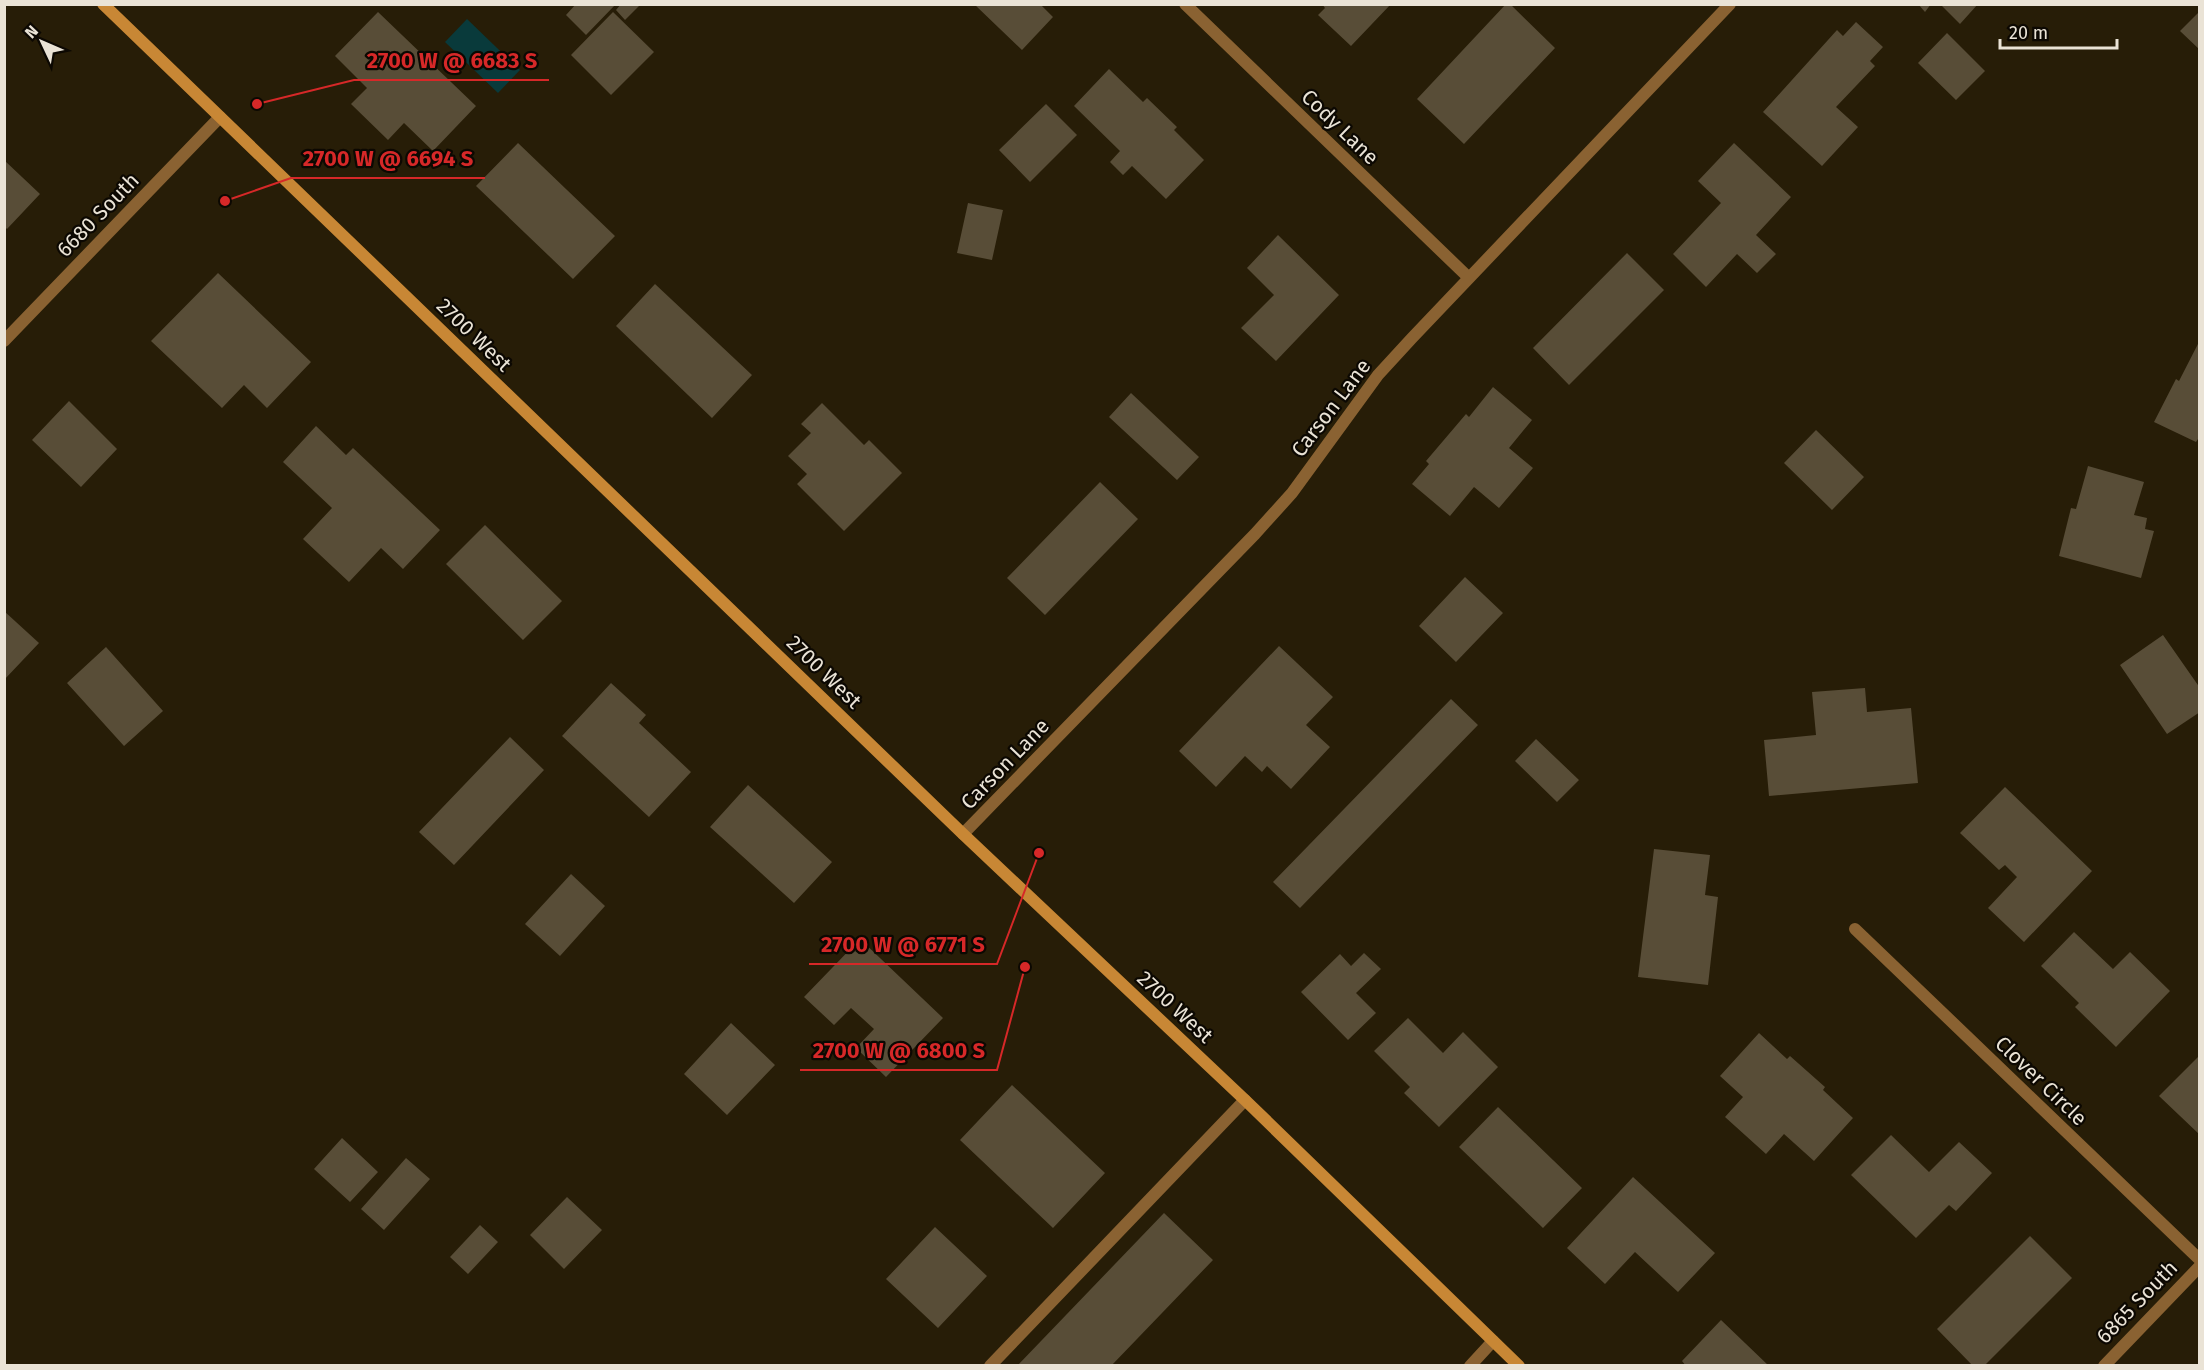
<svg xmlns="http://www.w3.org/2000/svg" width="2204" height="1370" font-family="'Fira Sans',sans-serif">
<style>
.water{fill:#093a3b}
.building{fill:#584d37}
.lines{fill:none;stroke-linecap:round;stroke-linejoin:round}
.lane{stroke:#8a6232;stroke-width:12}
.street{stroke:#8a6232;stroke-width:12}
.secondary{stroke:#c88735;stroke-width:12}
.labels{text-anchor:middle;stroke-width:4.5;stroke-linejoin:round;paint-order:stroke}
.street-label{font-size:21px;fill:#eae3d6;stroke:#0c0802}
.leader{fill:none;stroke:#d62828;stroke-width:2}
.callout-dot{fill:#d62828;stroke:#0c0802;stroke-width:2}
.callout-label{font-size:22px;text-anchor:middle;font-weight:bold;fill:#d62828;stroke:#0c0802;stroke-width:4.5;stroke-linejoin:round;paint-order:stroke}
</style>
<rect width="100%" height="100%" fill="#271d07"/>
<path class="water" d="M 467,19 L 520,70 L 498,93 L 445,42 Z"/>
<path class="building" d="M 576,4 L 616,4 L 586,35 L 566,15 Z
M 621,4 L 641,4 L 625,20 L 616,10 Z
M 974,4 L 1040,4 L 1053,17 L 1022,50 Z
M 1322,4 L 1391,4 L 1351,46 L 1318,15 L 1325,8 Z
M 1506,4 L 1510,4 L 1555,48 L 1464,144 L 1417,99 Z
M 1918,4 L 1931,4 L 1925,12 Z
M 1940,4 L 1978,4 L 1960,24 Z
M 2200,11 L 2200,50 L 2180,31 Z
M 378,12 L 476,106 L 433,151 L 404,123 L 388,140 L 351,104 L 367,88 L 335,56 Z
M 613,12 L 654,52 L 611,95 L 571,55 Z
M 1856,22 L 1883,47 L 1870,61 L 1875,66 L 1836,107 L 1858,127 L 1822,166 L 1763,112 L 1837,30 L 1843,36 Z
M 1947,33 L 1985,71 L 1956,100 L 1918,63 Z
M 1109,69 L 1143,102 L 1147,98 L 1177,127 L 1174,130 L 1204,160 L 1166,199 L 1132,166 L 1123,175 L 1110,162 L 1120,151 L 1074,106 Z
M 1046,104 L 1077,135 L 1030,182 L 999,150 Z
M 518,143 L 615,236 L 573,279 L 476,186 Z
M 1734,143 L 1791,197 L 1756,235 L 1776,254 L 1757,273 L 1737,254 L 1706,287 L 1673,254 L 1721,203 L 1698,181 Z
M 4,160 L 40,194 L 7,229 L 4,226 Z
M 968,203 L 1003,210 L 992,260 L 957,253 Z
M 1278,235 L 1339,295 L 1276,361 L 1241,328 L 1274,295 L 1247,268 Z
M 1627,253 L 1664,290 L 1569,385 L 1533,348 Z
M 218,273 L 311,362 L 267,408 L 244,385 L 222,408 L 151,341 Z
M 655,284 L 752,375 L 712,418 L 616,326 Z
M 2200,340 L 2200,436 L 2196,442 L 2154,422 L 2176,379 L 2179,381 Z
M 1493,387 L 1532,420 L 1509,448 L 1533,468 L 1499,508 L 1474,487 L 1450,516 L 1412,484 L 1429,464 L 1426,461 L 1466,414 L 1469,417 Z
M 1131,393 L 1199,457 L 1177,480 L 1109,417 Z
M 69,401 L 117,449 L 81,487 L 32,440 Z
M 822,403 L 864,445 L 869,440 L 902,473 L 844,531 L 797,484 L 807,474 L 788,456 L 811,433 L 801,424 Z
M 316,426 L 346,455 L 353,448 L 440,530 L 403,569 L 381,548 L 349,582 L 303,539 L 332,508 L 283,462 Z
M 1816,430 L 1864,477 L 1832,510 L 1784,463 Z
M 2088,466 L 2144,482 L 2134,515 L 2147,518 L 2145,529 L 2154,531 L 2141,578 L 2059,556 L 2071,508 L 2076,509 Z
M 1100,482 L 1138,519 L 1045,615 L 1007,578 Z
M 485,525 L 562,601 L 523,640 L 446,564 Z
M 1465,577 L 1503,613 L 1456,662 L 1419,626 Z
M 4,611 L 39,643 L 4,680 Z
M 2163,635 L 2200,688 L 2200,712 L 2167,734 L 2120,665 Z
M 1279,646 L 1333,697 L 1306,725 L 1330,747 L 1291,789 L 1267,766 L 1262,772 L 1245,756 L 1216,787 L 1179,751 Z
M 106,647 L 163,711 L 124,746 L 67,683 Z
M 611,683 L 646,715 L 639,723 L 691,772 L 649,817 L 562,736 Z
M 1865,688 L 1867,712 L 1911,708 L 1918,783 L 1769,796 L 1764,740 L 1816,735 L 1812,692 Z
M 1451,699 L 1478,725 L 1300,908 L 1273,882 Z
M 510,737 L 544,770 L 454,865 L 419,832 Z
M 1536,739 L 1579,780 L 1557,802 L 1515,761 Z
M 748,785 L 832,862 L 794,903 L 710,827 Z
M 2005,787 L 2092,871 L 2024,942 L 1988,908 L 2017,877 L 2005,865 L 1999,870 L 1960,833 Z
M 1654,849 L 1710,855 L 1705,895 L 1718,897 L 1708,985 L 1638,977 Z
M 571,874 L 605,906 L 560,956 L 525,924 Z
M 2074,932 L 2113,969 L 2130,952 L 2170,991 L 2116,1047 L 2075,1007 L 2079,1003 L 2041,966 Z
M 860,939 L 943,1018 L 886,1077 L 856,1048 L 874,1029 L 851,1008 L 834,1025 L 804,997 Z
M 1364,953 L 1381,969 L 1356,993 L 1376,1013 L 1348,1040 L 1301,992 L 1340,954 L 1351,966 Z
M 1408,1018 L 1443,1053 L 1463,1032 L 1498,1067 L 1439,1127 L 1404,1093 L 1410,1087 L 1374,1051 Z
M 731,1023 L 775,1065 L 727,1115 L 684,1074 Z
M 1759,1033 L 1787,1059 L 1790,1056 L 1825,1087 L 1823,1090 L 1853,1118 L 1814,1161 L 1784,1134 L 1766,1154 L 1725,1117 L 1743,1097 L 1720,1076 Z
M 2200,1055 L 2200,1135 L 2159,1096 Z
M 1012,1085 L 1105,1173 L 1053,1228 L 960,1140 Z
M 1498,1107 L 1582,1188 L 1543,1228 L 1459,1147 Z
M 1891,1135 L 1929,1172 L 1959,1142 L 1992,1173 L 1956,1211 L 1949,1205 L 1916,1238 L 1851,1175 Z
M 342,1138 L 378,1172 L 350,1202 L 314,1169 Z
M 406,1158 L 430,1179 L 384,1230 L 361,1209 Z
M 1633,1177 L 1715,1253 L 1678,1292 L 1635,1252 L 1605,1284 L 1567,1248 Z
M 567,1197 L 602,1230 L 564,1269 L 530,1235 Z
M 1164,1213 L 1213,1260 L 1111,1366 L 1017,1366 Z
M 480,1225 L 498,1242 L 468,1274 L 450,1257 Z
M 935,1227 L 987,1276 L 938,1328 L 886,1279 Z
M 2030,1236 L 2072,1278 L 1984,1366 L 1973,1366 L 1937,1329 Z
M 1721,1320 L 1769,1366 L 1686,1366 L 1682,1361 Z"/>
<g class="lines">
<path class="lane" d="M 990,1366 L 1245,1100
M 1470,1366 L 1493,1341"/>
<path class="street" d="M 1185,4 L 1468,277
M 4,341 L 220,117
M 963,834 L 1255,534 L 1292,493 L 1378,375 L 1412,338 L 1730,4
M 1855,929 L 2200,1260
M 2104,1366 L 2200,1266"/>
<path class="secondary" d="M 103,4 L 963,834 L 1245,1100 L 1519,1366"/>
</g>
<g class="labels">
<g class="street-label">
<text transform="translate(1340 127) rotate(44)" y="7">Cody Lane</text>
<text transform="translate(98 215) rotate(-46)" y="7">6680 South</text>
<text transform="translate(474 335) rotate(44)" y="7">2700 West</text>
<text transform="translate(1331 408) rotate(-53)" y="7">Carson Lane</text>
<text transform="translate(824 672) rotate(44)" y="7">2700 West</text>
<text transform="translate(1005 764) rotate(-46)" y="7">Carson Lane</text>
<text transform="translate(1175 1007) rotate(43)" y="7">2700 West</text>
<text transform="translate(2041 1081) rotate(44)" y="7">Clover Circle</text>
<text transform="translate(2137 1302) rotate(-46)" y="7">6865 South</text>
</g>
</g>
<path class="leader" d="M257 104L354 80H549M225 201L291 178H485M1039 853L997 964H809M1025 967L997 1070H800"/>
<g class="callout-dot">
<circle cx="257" cy="104" r="6"/>
<circle cx="225" cy="201" r="6"/>
<circle cx="1039" cy="853" r="6"/>
<circle cx="1025" cy="967" r="6"/>
</g>
<g class="callout-label">
<text x="452" y="68">2700 W @ 6683 S</text>
<text x="388" y="166">2700 W @ 6694 S</text>
<text x="903" y="952">2700 W @ 6771 S</text>
<text x="899" y="1058">2700 W @ 6800 S</text>
</g>
<rect width="2204" height="1370" fill="none" stroke="#eae3d6" stroke-width="12"/>
<g transform="translate(42 42) rotate(314)" stroke="#0c0802" stroke-width="4.5" paint-order="stroke">
<path d="M0-4.5L10 22L0 15L-10 22Z" fill="#eae3d6"/>
<text y="-9" font-size="16" font-weight="bold" text-anchor="middle" fill="#eae3d6">N</text>
</g>
<path d="M2000 39v9h117v-9" fill="none" stroke="#eae3d6" stroke-width="3"/>
<text x="2009" y="39" font-size="18" fill="#eae3d6" stroke="#0c0802" stroke-width="4.5" paint-order="stroke">20 m</text>
</svg>
